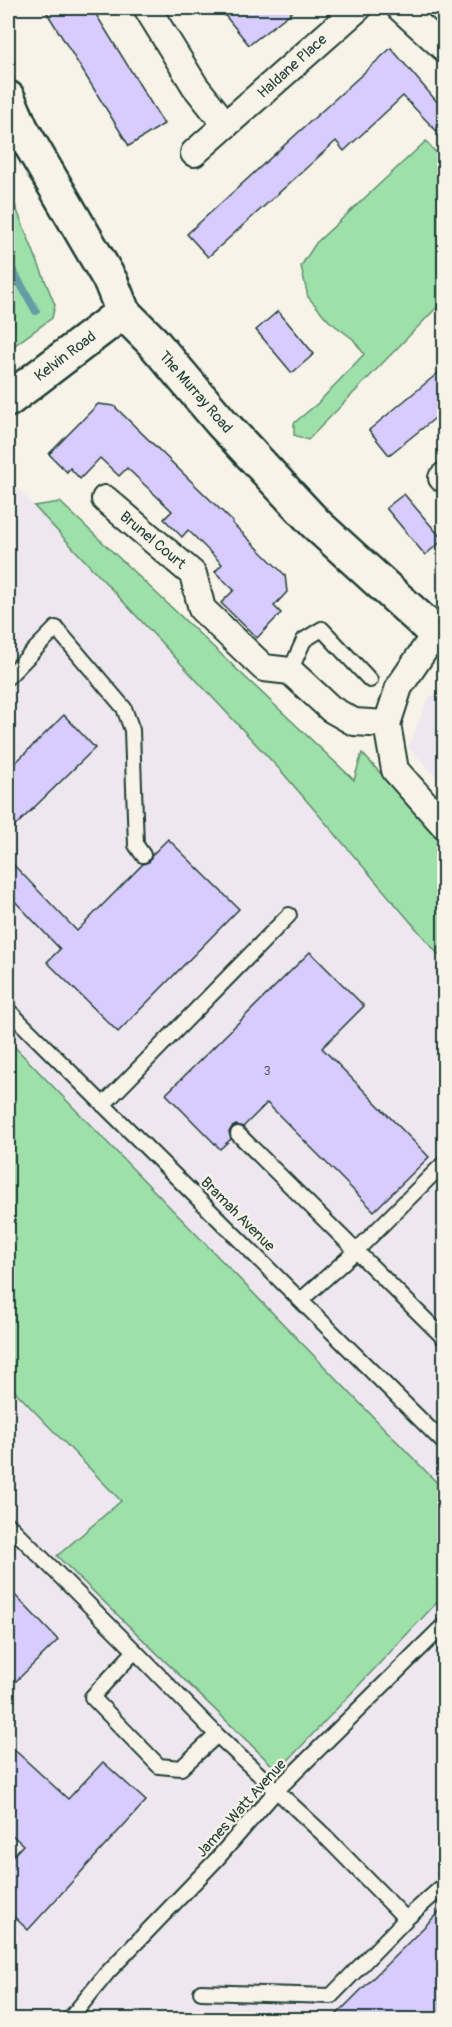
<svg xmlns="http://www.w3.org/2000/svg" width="452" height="2027" font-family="Pangolin,sans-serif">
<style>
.built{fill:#eee7ef}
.green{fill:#9ee0a9;stroke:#5e8e6e;stroke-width:1.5}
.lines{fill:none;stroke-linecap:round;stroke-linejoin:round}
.stream{stroke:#639ea4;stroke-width:8}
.building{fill:#d8ccfe;stroke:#1f3d34;stroke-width:1.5}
.service-casing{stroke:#1f3d34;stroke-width:18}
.minor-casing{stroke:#1f3d34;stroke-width:30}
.tertiary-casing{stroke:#1f3d34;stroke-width:38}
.service{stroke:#f7f3e8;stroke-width:14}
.minor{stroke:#f7f3e8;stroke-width:26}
.tertiary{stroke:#f7f3e8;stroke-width:33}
.labels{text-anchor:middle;stroke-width:4.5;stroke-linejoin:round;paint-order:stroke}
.number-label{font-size:12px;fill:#4d6166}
.street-label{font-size:15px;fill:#1f3d34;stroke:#f7f3e8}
</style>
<rect width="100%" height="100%" fill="#f7f3e8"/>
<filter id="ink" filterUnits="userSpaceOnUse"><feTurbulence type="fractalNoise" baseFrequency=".0167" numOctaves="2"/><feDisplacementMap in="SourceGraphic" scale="12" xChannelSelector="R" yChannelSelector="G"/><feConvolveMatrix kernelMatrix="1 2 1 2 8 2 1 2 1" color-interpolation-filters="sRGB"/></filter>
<g filter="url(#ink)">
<path class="built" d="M 8,478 L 282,772 L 444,961 L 444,2019 L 8,2019 Z
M 444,690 L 444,785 L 408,747 L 429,697 Z"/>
<path class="green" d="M 426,141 L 444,162 L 444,300 L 308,440 L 294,435 L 294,423 L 318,403 L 364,354 L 353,339 L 329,321 L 308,297 L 301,266 L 316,243 Z
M 8,188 L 55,305 L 52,318 L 8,350 Z
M 60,502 L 354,780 L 362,753 L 444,843 L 444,961 L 282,772 L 34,506 Z
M 8,1040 L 444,1490 L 444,1595 L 278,1771 L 57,1556 L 121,1501 L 8,1384 Z"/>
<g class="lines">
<path class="stream" d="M 8,262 L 36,311"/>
</g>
<path class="building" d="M 44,8 L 92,8 L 164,124 L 129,146 Z
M 219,8 L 297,8 L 249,45 Z
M 391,48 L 444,110 L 444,139 L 403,96 L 344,151 L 336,141 L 208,257 L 187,234 Z
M 278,311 L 314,354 L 292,373 L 256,330 Z
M 444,368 L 444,411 L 389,455 L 369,430 Z
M 98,404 L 114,406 L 233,522 L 232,523 L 285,575 L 287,592 L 274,606 L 281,613 L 257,638 L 221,603 L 234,590 L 215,572 L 222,564 L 188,530 L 182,537 L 164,519 L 172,511 L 127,468 L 119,476 L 100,458 L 80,479 L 70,468 L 67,472 L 49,454 Z
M 404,494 L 443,540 L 425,555 L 386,508 Z
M 64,715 L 95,748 L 8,833 L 8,770 Z
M 168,839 L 239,909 L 118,1032 L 47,962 L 60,949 L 8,894 L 8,859 L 77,931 L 143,864 L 149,862 L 152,855 Z
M 310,952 L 364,1006 L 322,1048 L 429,1157 L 374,1211 L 267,1103 L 243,1127 L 236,1125 L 232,1127 L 229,1132 L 231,1139 L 220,1149 L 166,1094 Z
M 8,1588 L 58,1640 L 8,1689 Z
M 8,1744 L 68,1799 L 103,1762 L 146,1801 L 28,1930 L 8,1911 L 8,1861 L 23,1845 L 8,1831 Z
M 444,1907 L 444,2019 L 332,2019 Z"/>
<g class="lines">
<defs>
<path id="service" d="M 290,671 L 304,640 L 322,629 L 370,680
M 8,677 L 56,628 L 124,708 L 132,730 L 136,845 L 143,855
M 8,1010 L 444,1443
M 103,1105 L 289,915
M 238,1134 L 444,1338
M 301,1300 L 355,1252 L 444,1163
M 8,1524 L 135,1651 L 217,1735 L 323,1834 L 406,1919 L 444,1885
M 135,1651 L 92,1697 L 159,1766 L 181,1768 L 217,1735
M 201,1992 L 331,1996 L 406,1919
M 69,2020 L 107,1973 L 216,1860 L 276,1791 L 444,1625"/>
<path id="minor" d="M 147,8 L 195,86 L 226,125
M 400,8 L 444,48
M 194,153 L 358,8
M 442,478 L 444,476
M 105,499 L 193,574 L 202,609 L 264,668 L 290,671 L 331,709 L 354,722 L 387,724
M 435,634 L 399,687 L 387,724 L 395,770 L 444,825"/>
<path id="tertiary" d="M 8,98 L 21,128 L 111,282 L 123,312 L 153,342 L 221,422 L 316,524 L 444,641
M 8,400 L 123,312"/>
</defs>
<use href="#service" class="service-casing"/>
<use href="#minor" class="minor-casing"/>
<use href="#tertiary" class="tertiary-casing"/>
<use href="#service" class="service"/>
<use href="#minor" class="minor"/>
<use href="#tertiary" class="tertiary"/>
</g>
</g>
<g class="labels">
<g class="number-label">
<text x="267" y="1075">3</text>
</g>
<g class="street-label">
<text transform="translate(292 66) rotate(-42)" y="5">Haldane Place</text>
<text transform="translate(65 356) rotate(-37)" y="5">Kelvin Road</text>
<text transform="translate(196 392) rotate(49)" y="5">The Murray Road</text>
<text transform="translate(153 540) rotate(40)" y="5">Brunel Court</text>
<text transform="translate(238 1214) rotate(45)" y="5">Bramah Avenue</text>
<text transform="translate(241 1808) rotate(-48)" y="5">James Watt Avenue</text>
</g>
</g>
<rect width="452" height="2027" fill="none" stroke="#f7f3e8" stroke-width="30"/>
<rect x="15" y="15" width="422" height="1997" fill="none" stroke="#1f3d34" stroke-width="2" filter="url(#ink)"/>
</svg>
